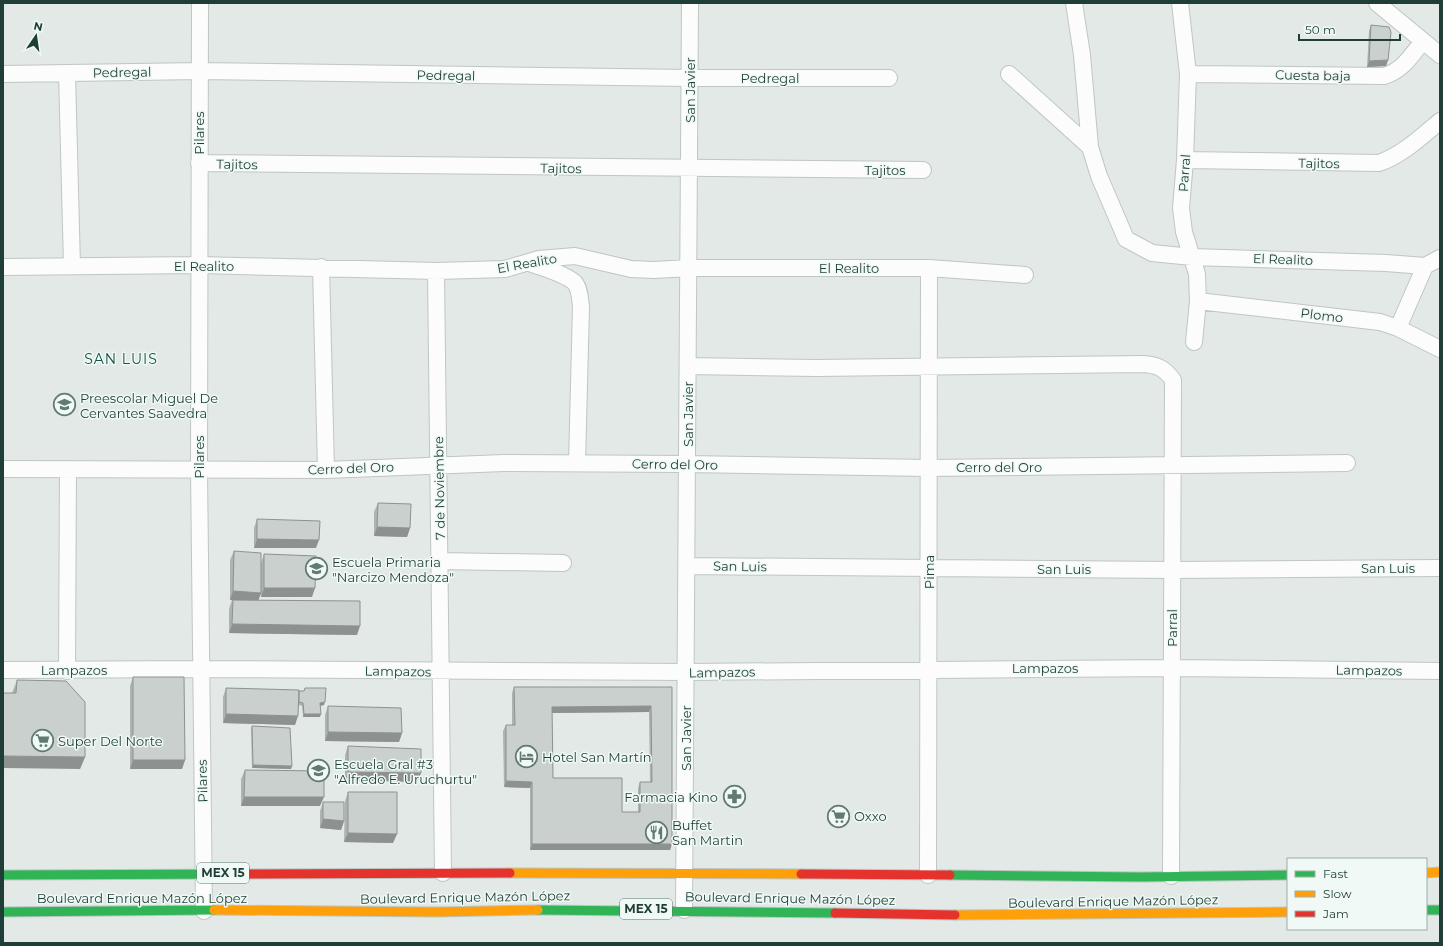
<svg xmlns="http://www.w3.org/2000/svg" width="1443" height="946" font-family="Montserrat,sans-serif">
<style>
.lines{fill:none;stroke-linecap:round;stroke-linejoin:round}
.street-casing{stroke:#bfc6c3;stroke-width:18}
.fast-casing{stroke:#bbc5c3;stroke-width:11}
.slow-casing{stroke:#bbc5c3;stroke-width:11}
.jam-casing{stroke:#bbc5c3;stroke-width:11}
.street{stroke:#fbfcfb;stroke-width:16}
.fast{stroke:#30b455;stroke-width:9}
.slow{stroke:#ff9f0a;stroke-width:9}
.jam{stroke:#e5322d;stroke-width:9}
.wall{fill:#adb3b0;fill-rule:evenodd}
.shaded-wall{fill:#8d9290}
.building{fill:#c9d0cd;stroke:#8d9290;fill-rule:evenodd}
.labels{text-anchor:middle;stroke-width:3;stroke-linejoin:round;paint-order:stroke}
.shield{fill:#f0f9f5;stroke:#5d7670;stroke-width:1}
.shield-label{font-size:12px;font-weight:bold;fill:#1e3e37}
.street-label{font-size:13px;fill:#1e3e37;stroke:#f0f9f5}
.poi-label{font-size:13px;fill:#1e3e37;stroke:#f0f9f5;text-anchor:start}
.neighbourhood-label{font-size:14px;letter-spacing:1px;fill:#185347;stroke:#f0f9f5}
</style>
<rect width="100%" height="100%" fill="#e2e9e6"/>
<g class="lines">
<defs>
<path id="street" d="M 200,3 L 199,470 L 204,911
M 1074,3 L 1082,55 L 1090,147 L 1099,176 L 1126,239 L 1152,253 L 1192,257 L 1386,263 L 1425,266 L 1440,258
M 1180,3 L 1188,74 L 1185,160 L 1181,208 L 1184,232 L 1197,274 L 1198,301 L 1194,342
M 1377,3 L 1440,55
M 67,73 L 72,266
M 3,74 L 199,71 L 690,78 L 889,78
M 1009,74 L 1090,147
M 1188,74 L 1384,76 C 1402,71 1411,56 1423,41
M 1185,160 L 1379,163 C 1402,155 1421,137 1440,121
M 199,163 L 923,170
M 529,263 C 541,267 566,274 575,283 C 580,289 580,300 581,307 L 577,463
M 3,267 L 200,265 L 436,271 L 505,269 L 539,259 L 575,256 L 631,269 L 654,270 L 689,268 L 929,268 L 1025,275
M 321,267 L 326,470
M 436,271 L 443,873
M 1198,301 L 1380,322 L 1398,328 L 1440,349
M 1398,328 L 1425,266
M 688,366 L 817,368 L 1144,364 C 1158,365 1165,369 1173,380 L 1171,876
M 3,469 L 326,470 L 504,463 L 687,464 L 928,468 L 1347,463
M 440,561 L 563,563
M 687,566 L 1173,570 L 1440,568
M 3,670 L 200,669 L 687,672 L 1172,668 L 1440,671
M 67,671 L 68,469
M 928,875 L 929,268
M 684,910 L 690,3"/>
<path id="fast" d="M 3,875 L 240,874
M 950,875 L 1141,877 L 1288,875
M 538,910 L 835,913
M 1426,910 L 1440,910
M 3,912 L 214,910"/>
<path id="slow" d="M 510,873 L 801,874
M 1426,873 L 1440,872
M 214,910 L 437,912 L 538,910
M 955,915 L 1288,912"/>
<path id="jam" d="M 240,874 L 510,873
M 801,874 L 950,875
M 835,913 L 955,915"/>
</defs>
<use href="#street" class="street-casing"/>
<use href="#fast" class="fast-casing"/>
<use href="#slow" class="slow-casing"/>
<use href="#jam" class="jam-casing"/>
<use href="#street" class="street"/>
<use href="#fast" class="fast"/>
<use href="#slow" class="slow"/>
<use href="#jam" class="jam"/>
</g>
<path class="wall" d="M 1371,25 L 1388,60 L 1386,66 L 1367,67 L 1369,31 Z
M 378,503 L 410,528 L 407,537 L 374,536 L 374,512 Z
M 257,519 L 316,548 L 254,548 L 254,528 Z
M 234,551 L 261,563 L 264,554 L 312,597 L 261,597 L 261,594 L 258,600 L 357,635 L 229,633 L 229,609 L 232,600 L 230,600 L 230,560 Z
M 133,677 L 185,760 L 182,769 L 130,769 L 130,686 Z
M 17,680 L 85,757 L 80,769 L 12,693 Z
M 514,687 L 672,687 L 672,844 L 670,850 L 530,850 L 530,788 L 504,787 L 503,731 L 506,725 L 512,725 L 512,693 ZM 649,712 L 650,782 L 640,782 L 638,788 L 638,812 L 622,812 L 553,778 L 552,713 Z
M 226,688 L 299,692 L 324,705 L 320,706 L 320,717 L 303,717 L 302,706 L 299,705 L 295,725 L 223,723 L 223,697 Z
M 328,706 L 402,733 L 399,742 L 325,741 L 325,715 Z
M 252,726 L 292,766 L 291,769 L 252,768 L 251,729 Z
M 348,746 L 421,773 L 417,782 L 345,780 L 345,755 Z
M 245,770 L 320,806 L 241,806 L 241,779 Z
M 348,792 L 393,843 L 344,842 L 345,801 Z
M 323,802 L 344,821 L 341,830 L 320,828 L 320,811 Z"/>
<path class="shaded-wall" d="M 1388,60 L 1386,66 L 1367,67 L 1369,61 Z
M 377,527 L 410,528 L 407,537 L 374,536 Z
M 257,539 L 319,540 L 316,548 L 254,548 Z
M 264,588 L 315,588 L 312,597 L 261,597 Z
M 233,591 L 261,593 L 258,601 L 230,600 Z
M 232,624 L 360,626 L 357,635 L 229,633 Z
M 325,702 L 324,705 L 319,706 L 320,703 Z
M 651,706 L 649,712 L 550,713 L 552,707 Z
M 226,714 L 298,716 L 295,725 L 223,723 Z
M 304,714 L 321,714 L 320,717 L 303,717 Z
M 328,732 L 402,733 L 399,742 L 325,741 Z
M 3,756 L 85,757 L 80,769 L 3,768 Z
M 133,760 L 185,760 L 182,769 L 130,769 Z
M 253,765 L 292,766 L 291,769 L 252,768 Z
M 348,772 L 421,773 L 417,782 L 345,780 Z
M 506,781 L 532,782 L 530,788 L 504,787 Z
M 244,797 L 324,797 L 320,806 L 241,806 Z
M 323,819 L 344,821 L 341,830 L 320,828 Z
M 348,833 L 397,834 L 393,843 L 344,842 Z
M 532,844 L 672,844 L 670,850 L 530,850 Z"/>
<path class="building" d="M 1371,25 L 1389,27 L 1391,32 L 1388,60 L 1369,61 Z
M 378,503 L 411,504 L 410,528 L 377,527 Z
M 257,519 L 320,521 L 319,540 L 257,539 Z
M 234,551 L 261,553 L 261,593 L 233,591 Z
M 264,554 L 316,556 L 315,588 L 264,588 Z
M 233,600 L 360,601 L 360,626 L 232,624 Z
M 133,677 L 184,677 L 185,760 L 133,760 Z
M 17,680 L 66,681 L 85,702 L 85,757 L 3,756 L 3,693 L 16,693 Z
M 514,687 L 672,687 L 672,844 L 532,844 L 532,782 L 506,781 L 506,725 L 515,725 ZM 651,706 L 652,782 L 640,782 L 640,812 L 622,812 L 622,778 L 553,778 L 552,707 Z
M 226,688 L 299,690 L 298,716 L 226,714 Z
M 305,688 L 326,688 L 325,702 L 320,703 L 321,714 L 304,714 L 303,703 L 299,702 L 299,691 L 304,691 Z
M 328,706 L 401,708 L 402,733 L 328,732 Z
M 252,726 L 290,728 L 292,766 L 253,765 Z
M 348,746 L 421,749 L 421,773 L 348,772 Z
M 245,770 L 324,771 L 324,797 L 244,797 Z
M 348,792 L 397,792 L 397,834 L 348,833 Z
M 323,802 L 344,802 L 344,821 L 323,819 Z"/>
<defs>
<symbol id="school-ring" viewBox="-11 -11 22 22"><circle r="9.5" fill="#f0f9f5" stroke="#637a74" stroke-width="1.5"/><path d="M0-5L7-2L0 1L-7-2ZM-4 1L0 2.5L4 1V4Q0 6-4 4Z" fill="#637a74"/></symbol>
<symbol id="supermarket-ring" viewBox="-11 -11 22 22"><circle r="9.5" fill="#f0f9f5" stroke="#637a74" stroke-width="1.5"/><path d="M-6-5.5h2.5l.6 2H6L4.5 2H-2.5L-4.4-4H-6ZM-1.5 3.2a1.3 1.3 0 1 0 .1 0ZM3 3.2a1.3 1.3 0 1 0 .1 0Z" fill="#637a74"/></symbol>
<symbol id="hotel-ring" viewBox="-11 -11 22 22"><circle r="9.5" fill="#f0f9f5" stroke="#637a74" stroke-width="1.5"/><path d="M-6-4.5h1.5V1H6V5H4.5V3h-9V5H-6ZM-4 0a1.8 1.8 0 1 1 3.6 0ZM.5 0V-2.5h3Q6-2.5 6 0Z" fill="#637a74"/></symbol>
<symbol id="pharmacy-ring" viewBox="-11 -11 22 22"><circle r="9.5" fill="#f0f9f5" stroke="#637a74" stroke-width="1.5"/><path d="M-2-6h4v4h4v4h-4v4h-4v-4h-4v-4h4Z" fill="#637a74"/></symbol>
<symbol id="restaurant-ring" viewBox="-11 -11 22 22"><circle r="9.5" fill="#f0f9f5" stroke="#637a74" stroke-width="1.5"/><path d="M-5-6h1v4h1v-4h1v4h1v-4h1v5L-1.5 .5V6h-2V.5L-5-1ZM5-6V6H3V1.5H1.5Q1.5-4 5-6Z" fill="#637a74"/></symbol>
</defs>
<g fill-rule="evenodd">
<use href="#school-ring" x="52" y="392" width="25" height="25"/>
<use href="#school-ring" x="304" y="556" width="25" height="25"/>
<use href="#supermarket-ring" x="30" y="728" width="25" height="25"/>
<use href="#hotel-ring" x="514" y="744" width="25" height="25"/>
<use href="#school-ring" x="306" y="758" width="25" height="25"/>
<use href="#pharmacy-ring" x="722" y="784" width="25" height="25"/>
<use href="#supermarket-ring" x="826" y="804" width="25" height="25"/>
<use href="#restaurant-ring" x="644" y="820" width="25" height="25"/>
</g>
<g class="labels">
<g class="shield">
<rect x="197" y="863" width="52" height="20" rx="3"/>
<rect x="620" y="899" width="52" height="20" rx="3"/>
</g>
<g class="shield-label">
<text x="223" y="877">MEX 15</text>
<text x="646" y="913">MEX 15</text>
</g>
<g class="street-label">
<text transform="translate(122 72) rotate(-1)" y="5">Pedregal</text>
<text transform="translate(446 75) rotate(1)" y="5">Pedregal</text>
<text transform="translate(1313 75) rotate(1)" y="5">Cuesta baja</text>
<text x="770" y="83">Pedregal</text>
<text transform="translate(690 90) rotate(-90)" y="5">San Javier</text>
<text transform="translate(199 133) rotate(-90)" y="5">Pilares</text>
<text transform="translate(1319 163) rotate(1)" y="5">Tajitos</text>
<text transform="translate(237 164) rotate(1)" y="5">Tajitos</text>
<text transform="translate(561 168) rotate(1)" y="5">Tajitos</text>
<text x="885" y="175">Tajitos</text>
<text transform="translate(1184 173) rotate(-86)" y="5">Parral</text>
<text transform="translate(1283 259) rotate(2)" y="5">El Realito</text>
<text transform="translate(527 263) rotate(-10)" y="5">El Realito</text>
<text x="204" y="271">El Realito</text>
<text x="849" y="273">El Realito</text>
<text transform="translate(1322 315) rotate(7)" y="5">Plomo</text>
<text transform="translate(688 414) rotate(-90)" y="5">San Javier</text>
<text transform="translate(199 457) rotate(-90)" y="5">Pilares</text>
<text transform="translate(675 464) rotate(1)" y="5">Cerro del Oro</text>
<text x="999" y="472">Cerro del Oro</text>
<text transform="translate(351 468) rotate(-2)" y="5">Cerro del Oro</text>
<text transform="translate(439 488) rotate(-91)" y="5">7 de Noviembre</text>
<text transform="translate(740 566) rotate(1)" y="5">San Luis</text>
<text x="1388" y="573">San Luis</text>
<text x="1064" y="574">San Luis</text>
<text transform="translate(929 572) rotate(-90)" y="5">Pima</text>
<text transform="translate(1172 628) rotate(-90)" y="5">Parral</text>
<text x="1045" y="673">Lampazos</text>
<text x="74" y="675">Lampazos</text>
<text transform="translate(1369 670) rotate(1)" y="5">Lampazos</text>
<text transform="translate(398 671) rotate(1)" y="5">Lampazos</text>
<text transform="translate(722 672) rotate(-1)" y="5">Lampazos</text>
<text transform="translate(686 738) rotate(-90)" y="5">San Javier</text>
<text transform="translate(202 781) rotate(-91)" y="5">Pilares</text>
<text transform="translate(465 897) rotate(-1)" y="5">Boulevard Enrique Mazón López</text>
<text x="142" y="903">Boulevard Enrique Mazón López</text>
<text transform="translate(790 898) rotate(1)" y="5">Boulevard Enrique Mazón López</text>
<text transform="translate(1113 901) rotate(-1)" y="5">Boulevard Enrique Mazón López</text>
</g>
<g class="poi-label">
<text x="80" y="403">Preescolar Miguel De<tspan x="80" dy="15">Cervantes Saavedra</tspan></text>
<text x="332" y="567">Escuela Primaria<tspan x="332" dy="15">"Narcizo Mendoza"</tspan></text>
<text x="58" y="746">Super Del Norte</text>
<text x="542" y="762">Hotel San Martín</text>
<text x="334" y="769">Escuela Gral #3<tspan x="334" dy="15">"Alfredo E. Uruchurtu"</tspan></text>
<text x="718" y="802" text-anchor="end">Farmacia Kino</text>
<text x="854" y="821">Oxxo</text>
<text x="672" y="830">Buffet<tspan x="672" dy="15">San Martin</tspan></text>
</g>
<g class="neighbourhood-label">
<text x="121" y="364">SAN LUIS</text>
</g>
</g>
<rect width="1443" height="946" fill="none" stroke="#1e3e37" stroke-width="8"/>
<rect x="1287" y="858" width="140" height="72" fill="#f0f9f5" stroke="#9caea9"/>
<rect x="1295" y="871" width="20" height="6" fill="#30b455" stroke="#9caea9"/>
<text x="1323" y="878" font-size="12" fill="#1e3e37">Fast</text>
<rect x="1295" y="891" width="20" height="6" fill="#ff9f0a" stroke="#9caea9"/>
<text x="1323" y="898" font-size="12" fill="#1e3e37">Slow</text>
<rect x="1295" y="911" width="20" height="6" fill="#e5322d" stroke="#9caea9"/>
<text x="1323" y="918" font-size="12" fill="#1e3e37">Jam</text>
<g transform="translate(36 36) rotate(13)" stroke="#f0f9f5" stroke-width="3" paint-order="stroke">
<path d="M0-3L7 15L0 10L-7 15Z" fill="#1e3e37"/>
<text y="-6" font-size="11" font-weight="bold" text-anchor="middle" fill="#1e3e37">N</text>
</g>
<path d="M1299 34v6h101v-6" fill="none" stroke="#1e3e37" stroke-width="2"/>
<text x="1305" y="34" font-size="12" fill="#1e3e37" stroke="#f0f9f5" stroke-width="3" paint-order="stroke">50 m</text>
</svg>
